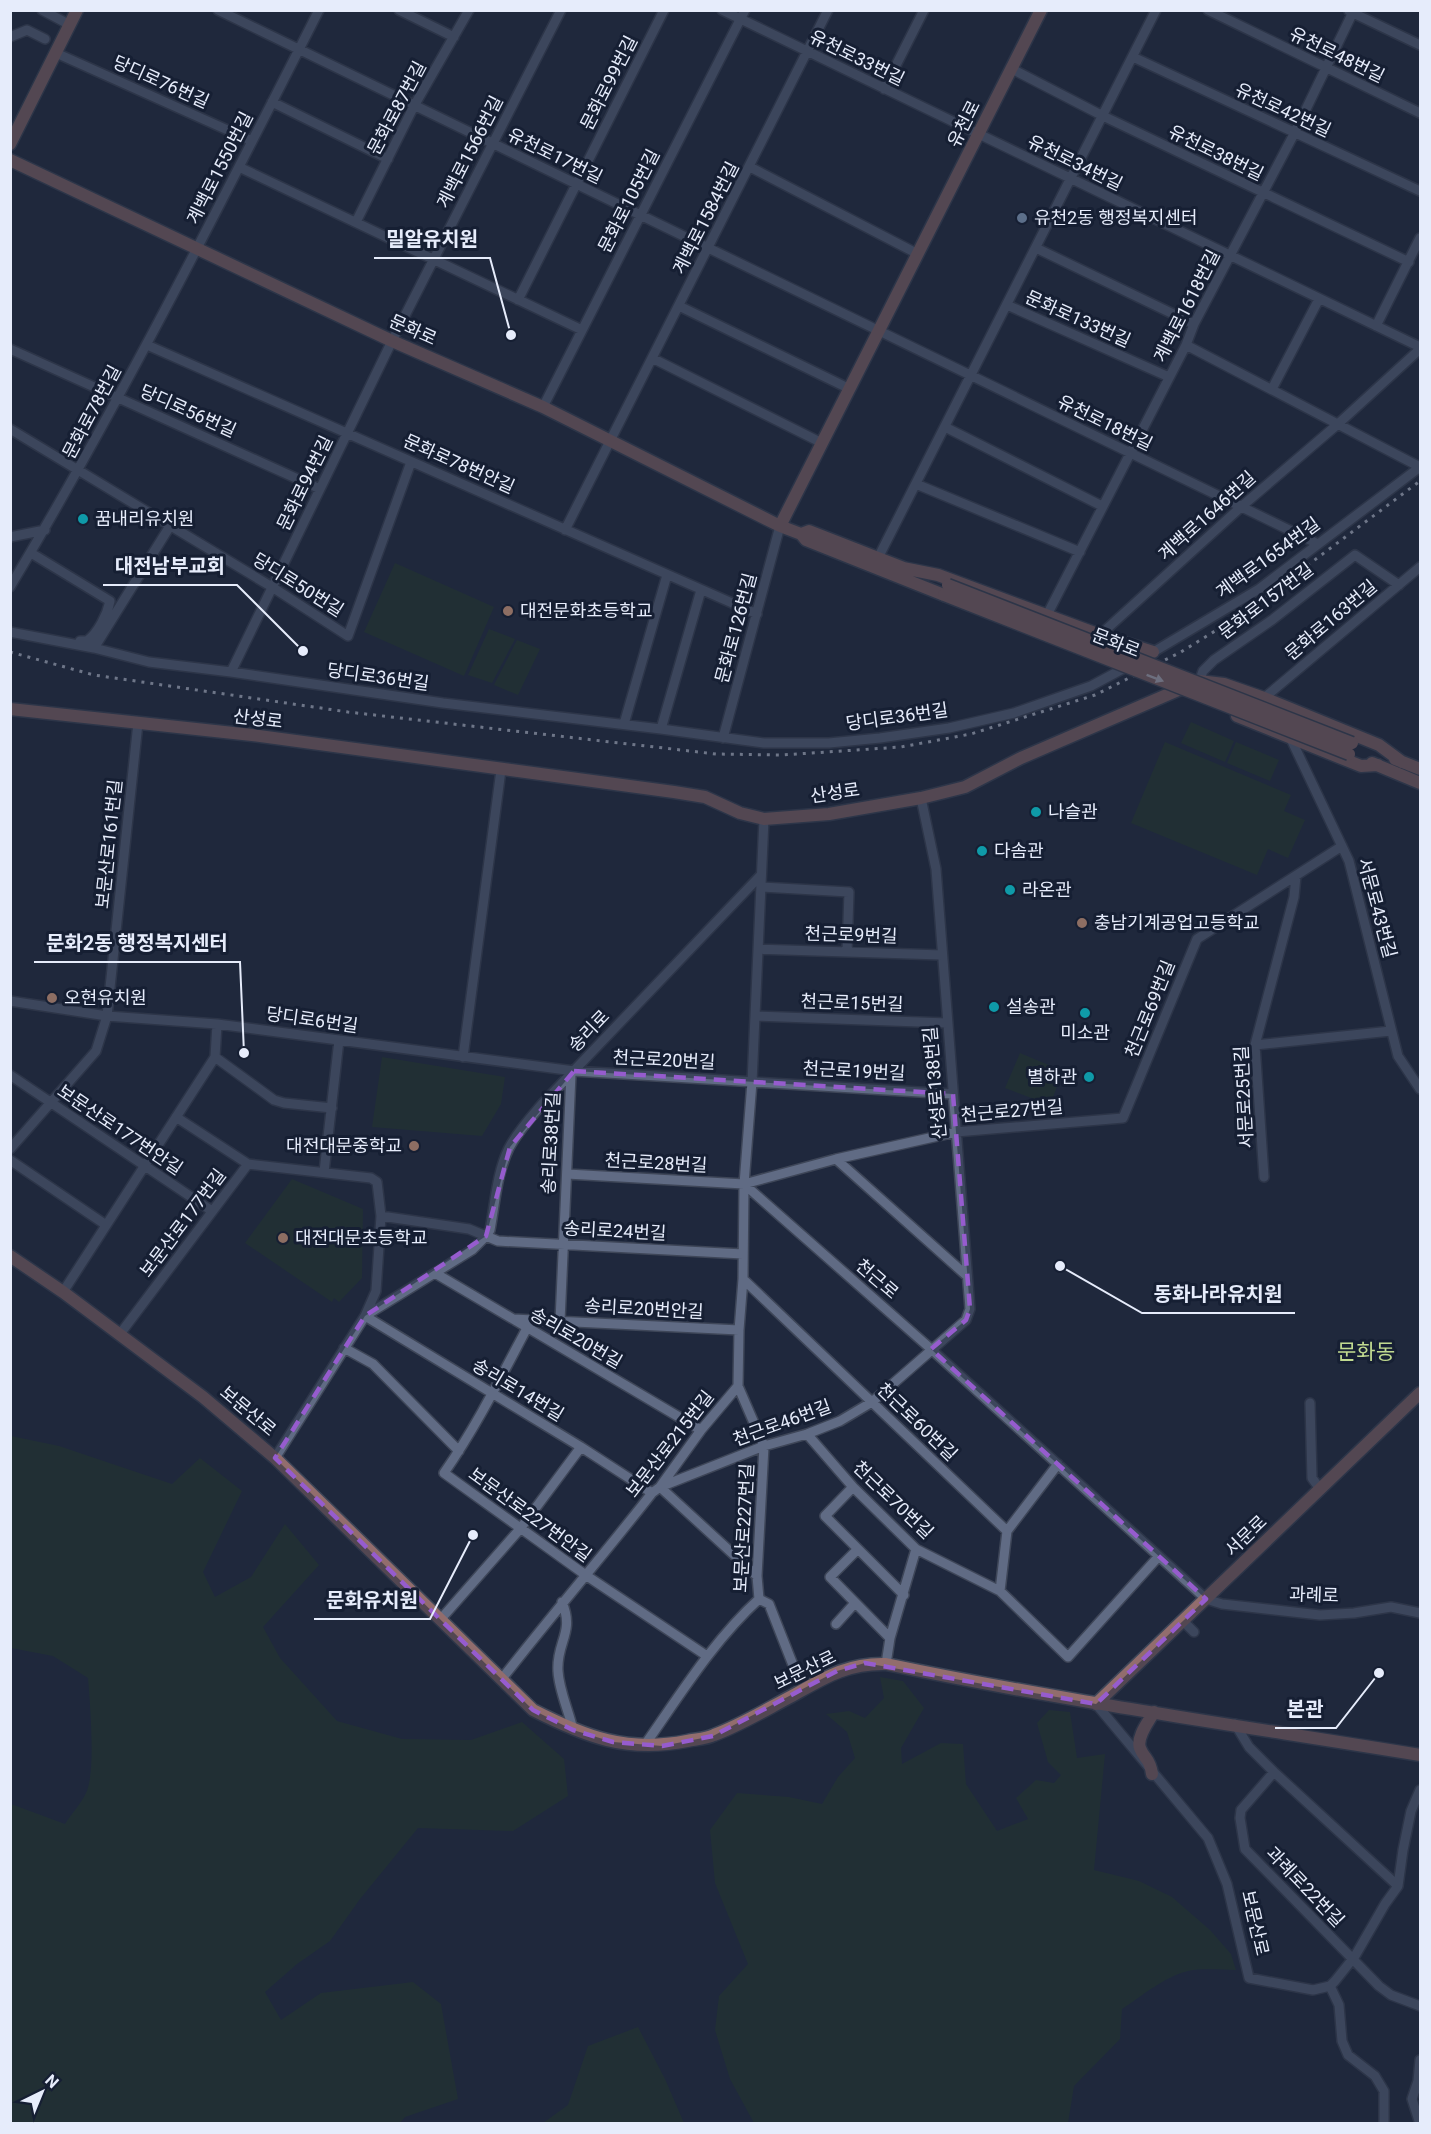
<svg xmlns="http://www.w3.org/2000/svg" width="1431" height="2134" font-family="Roboto,'Noto Sans KR',sans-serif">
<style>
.green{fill:#24392c}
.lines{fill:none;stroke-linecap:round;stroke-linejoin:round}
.minor-casing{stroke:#3e4658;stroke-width:12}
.major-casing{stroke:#3e4658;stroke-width:15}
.minor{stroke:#606b84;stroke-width:9}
.major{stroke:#926d6d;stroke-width:12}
.rail{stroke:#ced4e4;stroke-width:3;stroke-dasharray:3 6;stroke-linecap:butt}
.major-bridge-casing{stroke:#3e4658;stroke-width:15;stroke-linecap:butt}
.major-bridge{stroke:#926d6d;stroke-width:12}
.oneway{fill:#cdc6d0}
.marked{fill:none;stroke:#965cce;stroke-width:4.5;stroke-dasharray:12 8;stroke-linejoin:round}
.service-dot{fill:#5c6f8a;stroke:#161f33;stroke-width:2}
.culture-dot{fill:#0f9aa8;stroke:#161f33;stroke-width:2}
.education-dot{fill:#8d6e63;stroke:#161f33;stroke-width:2}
.labels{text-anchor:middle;stroke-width:6;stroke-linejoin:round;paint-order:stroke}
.street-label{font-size:18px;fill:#e6ecfb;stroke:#161f33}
.poi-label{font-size:18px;fill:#e6ecfb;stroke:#161f33;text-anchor:start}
.quarter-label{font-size:21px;fill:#c1da90;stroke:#161f33}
.leader{fill:none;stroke:#e6ecfb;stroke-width:2}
.callout-dot{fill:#e6ecfb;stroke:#161f33;stroke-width:2}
.callout-label{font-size:20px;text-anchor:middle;font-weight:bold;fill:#e6ecfb;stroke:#161f33;stroke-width:6;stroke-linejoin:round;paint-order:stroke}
</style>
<rect width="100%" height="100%" fill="#1f283d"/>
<path class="green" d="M 395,563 L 494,607 L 464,676 L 364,632 Z
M 489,629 L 515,639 L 492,683 L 468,675 Z
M 517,640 L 540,649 L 518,695 L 494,685 Z
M 1191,722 L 1234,741 L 1225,762 L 1181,743 Z
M 1165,742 L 1291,795 L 1284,811 L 1305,820 L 1288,858 L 1268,849 L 1257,875 L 1131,823 Z
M 1236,742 L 1279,760 L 1270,781 L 1227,763 Z
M 1020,1053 L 1063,1071 L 1050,1105 L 1005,1088 Z
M 382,1057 L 505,1077 L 501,1104 L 482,1136 L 372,1127 Z
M 292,1179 L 363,1209 L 362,1278 L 339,1302 L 334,1298 L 332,1302 L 245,1243 Z
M 11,1436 L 59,1446 L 172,1484 L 200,1458 L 242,1491 L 203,1572 L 215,1597 L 251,1577 L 285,1524 L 319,1565 L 263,1627 L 280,1658 L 337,1721 L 402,1739 L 471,1740 L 522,1722 L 564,1759 L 568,1796 L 513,1831 L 418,1828 L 360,1899 L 330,1941 L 297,1964 L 265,1992 L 281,2020 L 321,1993 L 413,1982 L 441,2004 L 458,2099 L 405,2117 L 400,2123 L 11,2123 L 11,1804 L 65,1824 C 71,1814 81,1804 86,1793 C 96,1773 90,1703 88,1678 L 53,1656 L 11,1648 Z
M 880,1677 L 903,1681 L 924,1708 L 901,1748 L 902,1764 L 941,1743 L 963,1744 L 966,1784 L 997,1831 L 1028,1819 L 1016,1798 L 1036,1780 L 1054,1783 L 1061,1775 L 1048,1762 L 1037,1723 L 1049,1710 L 1070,1712 L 1077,1758 L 1105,1754 L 1094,1870 L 1139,1881 L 1172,1897 L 1210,1930 L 1231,1954 L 1236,1970 C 1221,1970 1204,1968 1188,1971 C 1164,1977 1142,1996 1122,2009 L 1120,2039 L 1074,2086 L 1068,2123 L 754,2123 L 730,2079 L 715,2030 L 719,1996 L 748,1964 L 715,1883 L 710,1830 L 737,1793 L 789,1797 L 822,1804 L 838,1777 L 855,1758 L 847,1732 L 826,1714 L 849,1711 L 865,1718 L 884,1698 Z
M 638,2027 L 665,2079 L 684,2123 L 543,2123 L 568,2105 L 588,2046 Z"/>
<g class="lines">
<defs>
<path id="minor" d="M 42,10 L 70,25
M 218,10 L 1318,544
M 399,10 L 454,37
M 722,10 L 1420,347
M 1208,10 L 1420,113
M 1349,11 L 1420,45
M 10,37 L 27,30 L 45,39
M 56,53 L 252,141
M 1133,57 L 1420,191
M 1012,69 L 1103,116 L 1409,262
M 884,89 L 924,10
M 272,102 L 388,159
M 239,167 L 582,330
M 750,167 L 918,254
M 356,222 L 414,106 L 469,10
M 1036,248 L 1194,324
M 518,300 L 664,10
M 1007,305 L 1169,377
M 679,306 L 850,389
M 1376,326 L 1420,238
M 147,345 L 757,614
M 1186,345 L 1420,467
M 10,349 L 320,489
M 652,358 L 822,443
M 1272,389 L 1319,299
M 543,407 L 745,10
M 945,427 L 1102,506
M 10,429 L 272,587 L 348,636 L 411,462
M 916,484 L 1080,552
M 565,530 L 828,10
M 10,537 L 45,530
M 31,553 L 110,601 C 107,615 98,633 87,641 L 80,641
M 878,558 L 1156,10
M 10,587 C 122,399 220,205 319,10
M 1047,615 L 1186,345 L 1194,324 L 1294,134 L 1354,10
M 10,632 L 94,648 L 149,662 L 231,672 L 443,703 L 661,729 L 764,743 L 829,743 L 880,738 L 949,728 L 1014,713 L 1091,686 L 1130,665
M 1100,635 L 1241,507 L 1338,424 L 1420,349
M 94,648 L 170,526
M 1150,654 L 1259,589 L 1420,467
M 231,672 L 392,341 L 561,10
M 1198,685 L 1203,671 L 1214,660 L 1272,620 L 1355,555 L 1399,585
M 1264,698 L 1420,567
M 624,724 L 667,575
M 661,729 L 701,590
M 723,738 L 780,526
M 1291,739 L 1349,861 L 1398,1056 L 1420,1089
M 764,819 L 752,1082 L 744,1184 L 931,1349 L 1206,1599 L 1222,1604 L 1320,1615 L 1354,1613 L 1391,1607 L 1420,1613
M 761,887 L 849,892 L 847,952
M 758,949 L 942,955
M 10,1001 L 107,1016 L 217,1024 L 574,1071 L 953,1094
M 755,1016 L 947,1023
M 1255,1045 L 1391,1031
M 215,1057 L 274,1100 L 284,1103 L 332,1108
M 463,1057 L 501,770
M 10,1075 L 212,1211
M 176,1117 L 248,1164 L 371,1178 L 377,1182 L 381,1216 L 376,1291 L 365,1316 L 581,1447 L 652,1493
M 10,1149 L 96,1051 L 107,1016 L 138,723
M 836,1159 L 967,1276
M 10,1160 L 106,1225
M 324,1172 L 339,1040
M 567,1174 L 744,1184 L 836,1159 L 956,1132 L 1123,1118 L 1197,939 L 1342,846
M 1264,1177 L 1255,1045 L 1294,897 L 1296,876
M 381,1216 L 469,1229 L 498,1241 L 743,1254
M 435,1273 L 701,1430
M 743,1279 L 1007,1531
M 63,1292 L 215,1057 L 217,1024
M 513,1319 L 739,1330
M 560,1321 L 571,1074
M 527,1328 C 501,1377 476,1427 444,1473 L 587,1576 L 707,1656
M 120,1334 L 248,1164
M 344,1348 L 373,1364 L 459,1451
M 738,1386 L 764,1446 L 757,1576 L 759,1599
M 1310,1403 L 1312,1478 L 1320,1489
M 807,1434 L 853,1487 L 916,1549 L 1000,1591 L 1068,1657 L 1159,1556
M 275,1458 L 365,1316 L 472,1250 L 486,1236 L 490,1230 C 495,1203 497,1172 509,1148 C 518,1131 531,1117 543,1103 L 761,875
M 853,1487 L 825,1516 L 904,1595
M 1007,1531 L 1058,1464
M 858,1549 L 830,1577 L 890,1638
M 757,1576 L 660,1487 L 764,1446 L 807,1434 L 840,1421 L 872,1402 L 966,1320 L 970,1309 L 936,869 L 921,798
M 1000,1591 L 1007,1531
M 759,1599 L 769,1604 L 793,1665
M 562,1602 C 575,1633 556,1642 558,1671 C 559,1691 569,1711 573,1730
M 440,1620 L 520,1529 L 581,1447
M 1183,1621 L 1194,1632
M 836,1624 L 855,1603
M 886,1664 L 890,1638 L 916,1549
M 501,1680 C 550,1617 602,1557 652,1493 L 660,1487 L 701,1430 L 738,1386 L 739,1330 L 743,1279 L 744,1184
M 1096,1704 L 1208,1838 L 1227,1884 L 1249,1978 L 1313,1990 L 1330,1986 L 1335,1981 L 1355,1956 L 1385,1904 L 1398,1886 L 1403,1850 L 1411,1811 L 1420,1790
M 1235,1724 L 1249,1747 L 1274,1772 L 1398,1886
M 644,1746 C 680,1695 713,1641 759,1599
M 1274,1772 L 1241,1810 L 1240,1818 L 1245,1849 L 1379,1986 L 1391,1995 L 1420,2006
M 1330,1986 L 1339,2005 L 1342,2041 L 1348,2055 L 1375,2076 L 1384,2091 L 1384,2124
M 1420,2124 L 1412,2099 L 1418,2081 L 1420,2060"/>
<path id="major" d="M 10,144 L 77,10
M 10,160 L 392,341 L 543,407 L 780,526 L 801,534 L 806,540 L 944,595
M 780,526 L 1041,10
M 801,534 L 809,531 L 909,570
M 903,568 L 938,575 L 1100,635 L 1153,652
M 10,709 L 252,735 L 674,792 L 705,797 L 740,813 L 764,819 L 829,814 L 921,798 L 965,787 L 1021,758 L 1199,681 L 1224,684 L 1264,698 L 1379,745 L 1402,762
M 1237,716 L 1361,766 L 1378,765
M 1395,759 L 1420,769
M 1372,763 L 1420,783
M 10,1256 L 63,1292 L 203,1397 L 275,1458 L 533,1710 C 586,1737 627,1753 687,1741 C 696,1739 706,1739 714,1735 C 741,1725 767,1709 792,1696 C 824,1678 847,1663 886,1664 C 1063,1701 1242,1726 1420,1755
M 1096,1704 L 1420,1393
M 1152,1774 C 1150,1758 1144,1759 1140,1748 C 1136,1737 1149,1721 1154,1712"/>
</defs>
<use href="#minor" class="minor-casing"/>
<use href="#major" class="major-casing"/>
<use href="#minor" class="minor"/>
<use href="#major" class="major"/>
<path class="rail" d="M 10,652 L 94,675 L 348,712 L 716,754 L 782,755 L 901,747 L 971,734 L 1095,695 L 1181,652 L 1244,613 L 1420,481"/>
<defs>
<path id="major-bridge" d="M 948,585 L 1352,743
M 944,595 L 1349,754"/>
</defs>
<use href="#major-bridge" class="major-bridge-casing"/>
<use href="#major-bridge" class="major-bridge"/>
</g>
<defs><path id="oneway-solid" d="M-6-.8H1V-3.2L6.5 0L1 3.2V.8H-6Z" transform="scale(1.5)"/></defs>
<use class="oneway" href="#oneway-solid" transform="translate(1155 678) rotate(21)"/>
<path d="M0 0H1431V2134H0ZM 574,1071 L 953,1094 L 970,1309 L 966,1320 L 931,1349 L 1206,1599 L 1096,1704 L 865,1663 L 837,1671 L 713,1736 L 662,1746 L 613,1742 L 573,1730 L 533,1710 L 275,1458 L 365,1316 L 486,1236 L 510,1147 Z" fill="#1f283d" fill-opacity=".55" fill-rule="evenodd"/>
<path class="marked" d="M 574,1071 L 953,1094 L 970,1309 L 966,1320 L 931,1349 L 1206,1599 L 1096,1704 L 865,1663 L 837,1671 L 713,1736 L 662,1746 L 613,1742 L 573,1730 L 533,1710 L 275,1458 L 365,1316 L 486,1236 L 510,1147 Z"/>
<circle class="service-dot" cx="1022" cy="218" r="6"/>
<g class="culture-dot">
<circle cx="83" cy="519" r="6"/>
<circle cx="1036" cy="812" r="6"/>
<circle cx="982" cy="851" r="6"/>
<circle cx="1010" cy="890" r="6"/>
<circle cx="994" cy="1007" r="6"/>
<circle cx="1085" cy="1013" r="6"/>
<circle cx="1089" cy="1077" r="6"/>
</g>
<g class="education-dot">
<circle cx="508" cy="611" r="6"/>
<circle cx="1082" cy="923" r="6"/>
<circle cx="52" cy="998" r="6"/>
<circle cx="414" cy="1146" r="6"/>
<circle cx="283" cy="1238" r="6"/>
</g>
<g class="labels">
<g class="street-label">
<text transform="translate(1337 55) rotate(26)" y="6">유천로48번길</text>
<text transform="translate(857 58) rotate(26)" y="6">유천로33번길</text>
<text transform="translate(161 82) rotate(24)" y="6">당디로76번길</text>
<text transform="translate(609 83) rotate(-63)" y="6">문화로99번길</text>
<text transform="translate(397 108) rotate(-62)" y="6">문화로87번길</text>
<text transform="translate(1283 110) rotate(25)" y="6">유천로42번길</text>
<text transform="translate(964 124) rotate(-63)" y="6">유천로</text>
<text transform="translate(470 152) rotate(-63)" y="6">계백로1566번길</text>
<text transform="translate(1216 153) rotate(26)" y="6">유천로38번길</text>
<text transform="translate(555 156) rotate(26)" y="6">유천로17번길</text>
<text transform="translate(1075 163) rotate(26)" y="6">유천로34번길</text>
<text transform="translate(220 168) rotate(-63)" y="6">계백로1550번길</text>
<text transform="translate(629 201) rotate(-63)" y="6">문화로105번길</text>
<text transform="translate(706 218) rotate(-63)" y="6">계백로1584번길</text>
<text transform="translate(1187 306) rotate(-63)" y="6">계백로1618번길</text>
<text transform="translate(1078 319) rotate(24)" y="6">문화로133번길</text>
<text transform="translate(413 330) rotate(24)" y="6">문화로</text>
<text transform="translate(188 411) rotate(24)" y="6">당디로56번길</text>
<text transform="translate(92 412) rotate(-62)" y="6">문화로78번길</text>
<text transform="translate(1105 423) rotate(26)" y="6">유천로18번길</text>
<text transform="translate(459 464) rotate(24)" y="6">문화로78번안길</text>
<text transform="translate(305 483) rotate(-64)" y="6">문화로94번길</text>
<text transform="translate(1207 516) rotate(-42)" y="6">계백로1646번길</text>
<text transform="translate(1268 558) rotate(-36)" y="6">계백로1654번길</text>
<text transform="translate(298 585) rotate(32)" y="6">당디로50번길</text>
<text transform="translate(1266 601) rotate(-37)" y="6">문화로157번길</text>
<text transform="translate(1331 620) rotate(-40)" y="6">문화로163번길</text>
<text transform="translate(736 628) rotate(-75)" y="6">문화로126번길</text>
<text transform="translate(1116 643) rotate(21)" y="6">문화로</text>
<text transform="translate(378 677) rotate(8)" y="6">당디로36번길</text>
<text transform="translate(897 717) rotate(-8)" y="6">당디로36번길</text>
<text transform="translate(258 719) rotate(7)" y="6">산성로</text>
<text transform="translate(835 793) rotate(-8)" y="6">산성로</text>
<text transform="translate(109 844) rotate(-84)" y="6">보문산로161번길</text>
<text transform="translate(1377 908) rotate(75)" y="6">서문로43번길</text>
<text transform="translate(851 935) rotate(2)" y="6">천근로9번길</text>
<text transform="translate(852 1003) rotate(2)" y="6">천근로15번길</text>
<text transform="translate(1150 1009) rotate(-68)" y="6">천근로69번길</text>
<text transform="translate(312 1020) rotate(8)" y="6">당디로6번길</text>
<text transform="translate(589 1031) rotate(-46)" y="6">송리로</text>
<text transform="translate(664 1060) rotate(3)" y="6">천근로20번길</text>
<text transform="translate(854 1071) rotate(3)" y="6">천근로19번길</text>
<text transform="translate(935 1083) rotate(-95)" y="6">산성로138번길</text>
<text transform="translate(1244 1097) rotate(-93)" y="6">서문로25번길</text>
<text transform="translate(1012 1111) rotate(-5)" y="6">천근로27번길</text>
<text transform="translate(120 1130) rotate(34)" y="6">보문산로177번안길</text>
<text transform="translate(551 1143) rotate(-87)" y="6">송리로38번길</text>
<text transform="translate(656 1163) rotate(3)" y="6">천근로28번길</text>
<text transform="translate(183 1223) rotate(-53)" y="6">보문산로177번길</text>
<text transform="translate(615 1231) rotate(3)" y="6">송리로24번길</text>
<text transform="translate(877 1279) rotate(41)" y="6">천근로</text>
<text transform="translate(644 1309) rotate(3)" y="6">송리로20번안길</text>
<text transform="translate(576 1338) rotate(30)" y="6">송리로20번길</text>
<text transform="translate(518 1390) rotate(31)" y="6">송리로14번길</text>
<text transform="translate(248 1411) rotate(40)" y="6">보문산로</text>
<text transform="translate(917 1422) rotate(44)" y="6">천근로60번길</text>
<text transform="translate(782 1423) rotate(-20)" y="6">천근로46번길</text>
<text transform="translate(670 1444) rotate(-52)" y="6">보문산로215번길</text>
<text transform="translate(893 1500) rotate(44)" y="6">천근로70번길</text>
<text transform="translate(530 1515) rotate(36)" y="6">보문산로227번안길</text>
<text transform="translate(744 1528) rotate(-87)" y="6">보문산로227번길</text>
<text transform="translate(1246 1536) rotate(-44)" y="6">서문로</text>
<text transform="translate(1314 1595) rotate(2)" y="6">과례로</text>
<text transform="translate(805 1670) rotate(-26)" y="6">보문산로</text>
<text transform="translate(1305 1887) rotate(46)" y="6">과례로22번길</text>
<text transform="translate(1255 1923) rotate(77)" y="6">보문산로</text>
</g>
<g class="poi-label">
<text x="1034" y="224">유천2동 행정복지센터</text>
<text x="95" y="525">꿈내리유치원</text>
<text x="520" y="617">대전문화초등학교</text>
<text x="1048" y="818">나슬관</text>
<text x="994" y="857">다솜관</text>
<text x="1022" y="896">라온관</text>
<text x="1094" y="929">충남기계공업고등학교</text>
<text x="64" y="1004">오현유치원</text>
<text x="1006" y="1013">설송관</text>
<text x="1085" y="1039" text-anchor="middle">미소관</text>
<text x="1077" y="1083" text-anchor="end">별하관</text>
<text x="402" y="1152" text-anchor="end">대전대문중학교</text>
<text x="295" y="1244">대전대문초등학교</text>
</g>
<g class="quarter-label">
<text x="1366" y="1359">문화동</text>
</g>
</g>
<path class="leader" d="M511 335L490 258H374M303 651L237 585H103M244 1053L240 962H34M1060 1266L1142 1313H1295M473 1535L430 1619H314M1379 1673L1336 1728H1275"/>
<g class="callout-dot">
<circle cx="511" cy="335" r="6"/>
<circle cx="303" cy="651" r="6"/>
<circle cx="244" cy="1053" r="6"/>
<circle cx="1060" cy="1266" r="6"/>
<circle cx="473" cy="1535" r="6"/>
<circle cx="1379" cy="1673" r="6"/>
</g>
<g class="callout-label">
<text x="432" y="246">밀알유치원</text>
<text x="170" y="573">대전남부교회</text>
<text x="137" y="950">문화2동 행정복지센터</text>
<text x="1218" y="1301">동화나라유치원</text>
<text x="372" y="1607">문화유치원</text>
<text x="1305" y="1716">본관</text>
</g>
<rect width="1431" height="2134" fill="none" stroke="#e6ecfb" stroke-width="24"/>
<g transform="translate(42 2092) rotate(43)" stroke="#161f33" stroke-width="4.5" paint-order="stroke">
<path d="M0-4.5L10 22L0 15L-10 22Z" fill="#e6ecfb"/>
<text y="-9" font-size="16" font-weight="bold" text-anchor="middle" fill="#e6ecfb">N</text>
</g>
</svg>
